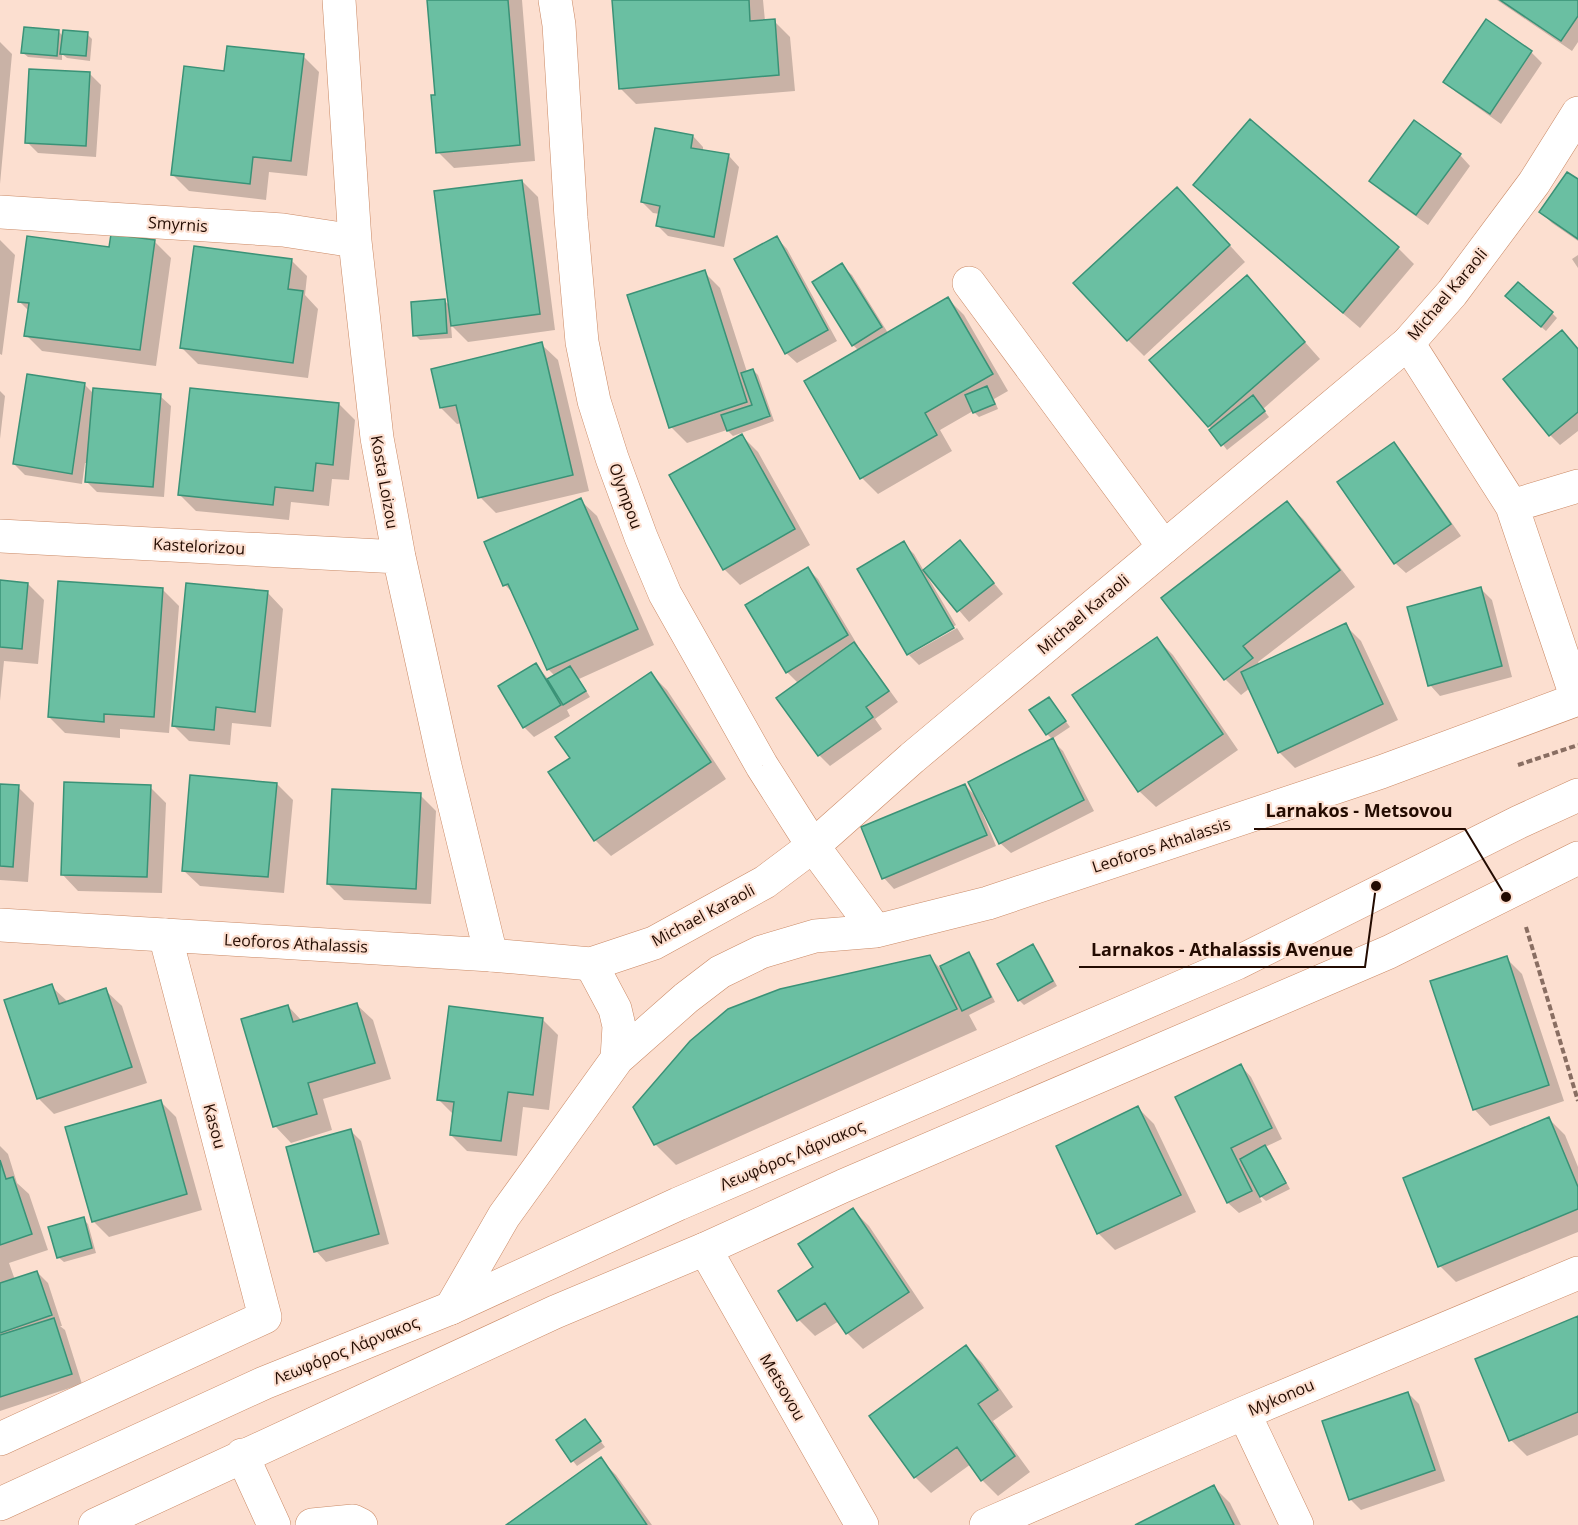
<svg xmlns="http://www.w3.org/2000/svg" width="1578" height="1525" font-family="'Open Sans',sans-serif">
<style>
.shadow{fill:#0003}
.building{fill:#6abfa2;stroke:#3a9277;stroke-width:1.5}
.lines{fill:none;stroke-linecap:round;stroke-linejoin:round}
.street-casing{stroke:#ca8965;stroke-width:34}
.secondary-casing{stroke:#ca8965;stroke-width:34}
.path{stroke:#896e62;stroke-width:4;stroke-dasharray:6 3;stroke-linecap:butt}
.street{stroke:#fff;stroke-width:33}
.secondary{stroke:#fff;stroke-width:33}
.labels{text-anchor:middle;stroke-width:4.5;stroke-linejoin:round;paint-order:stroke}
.street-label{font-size:16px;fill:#230b01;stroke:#fcdfd0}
.leader{fill:none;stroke:#230b01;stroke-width:2}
.callout-dot{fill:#230b01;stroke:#fcdfd0;stroke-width:2}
.callout-label{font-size:18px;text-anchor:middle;font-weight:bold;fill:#230b01;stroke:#fcdfd0;stroke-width:4.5;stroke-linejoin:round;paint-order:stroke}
</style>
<rect width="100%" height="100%" fill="#fcdfd0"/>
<path class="shadow" d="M 429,0 L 522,0 L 535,161 L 454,168 L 438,152 L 436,96 Z
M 613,0 L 763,0 L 765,21 L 774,21 L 790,37 L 795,91 L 636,104 L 620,88 Z
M 1497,0 L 1578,0 L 1578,42 L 1572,51 Z
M 1486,21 L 1531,52 L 1542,63 L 1501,124 L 1456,92 L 1445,82 Z
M 58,31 L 63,36 L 87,34 L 92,39 L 90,61 L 67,58 L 62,54 L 62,60 L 28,57 L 22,52 Z
M 0,42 L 12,54 L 0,184 Z
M 303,56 L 319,72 L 307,176 L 269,172 L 266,200 L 189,191 L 173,175 L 226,72 Z
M 90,74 L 101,85 L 96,157 L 38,153 L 27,142 Z
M 1250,121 L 1398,248 L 1414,264 L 1360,328 L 1211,201 Z
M 693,136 L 703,147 L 703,151 L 729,156 L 739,167 L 724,247 L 668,236 L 658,226 L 660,214 L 653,213 L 642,202 Z
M 1460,155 L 1470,166 L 1428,225 L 1382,192 L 1371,181 Z
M 522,181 L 538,197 L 555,330 L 468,342 L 451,325 L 452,338 L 420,340 L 415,335 L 445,301 L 450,306 Z
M 1578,181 L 1578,241 L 1552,223 L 1541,212 Z
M 1193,205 L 1245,262 L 1144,356 L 1128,340 Z
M 777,238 L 787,249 L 837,341 L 797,363 L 786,353 Z
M 0,240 L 15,255 L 2,355 L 0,354 Z
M 154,241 L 171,258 L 156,366 L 42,351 L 26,335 L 29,311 L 19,301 L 110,249 Z
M 1578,255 L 1578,268 L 1572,259 Z
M 291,260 L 307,276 L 305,295 L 318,309 L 308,378 L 198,364 L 182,348 Z
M 841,265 L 852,275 L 888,333 L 948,299 L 964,315 L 1008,391 L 994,399 L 998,409 L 979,417 L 973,411 L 940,430 L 952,451 L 878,494 L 862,478 L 806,381 L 859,351 L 853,345 Z
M 704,272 L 720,288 L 747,372 L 753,370 L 758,375 L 774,421 L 733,436 L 727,430 L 687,443 L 671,427 Z
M 1247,277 L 1320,359 L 1263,409 L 1269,417 L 1227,450 L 1209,426 Z
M 1512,301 L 1552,313 L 1557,318 L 1546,331 Z
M 1562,332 L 1578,349 L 1578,431 L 1560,445 L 1550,435 Z
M 541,344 L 558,360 L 589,491 L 496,513 L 480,497 L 462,423 L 457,424 L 441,408 Z
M 85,385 L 94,394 L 160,396 L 171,406 L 164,497 L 97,492 L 86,481 L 88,463 L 85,463 L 82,484 L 25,475 L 14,464 Z
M 0,391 L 5,396 L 0,439 Z
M 339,404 L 355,420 L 349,480 L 332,479 L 329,506 L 291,502 L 289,520 L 196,511 L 180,495 Z
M 742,436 L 758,452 L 810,545 L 740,585 L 724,569 Z
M 1394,444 L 1404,455 L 1461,536 L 1406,573 L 1395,563 Z
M 580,500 L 597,516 L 654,645 L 579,679 L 590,697 L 567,710 L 570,716 L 534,737 L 524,727 L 536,665 L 549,680 L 555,676 L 548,669 L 515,595 L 505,585 Z
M 1286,503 L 1303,519 L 1355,587 L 1258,662 L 1260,665 L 1345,625 L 1361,641 L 1398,720 L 1295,768 L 1279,752 L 1250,688 L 1241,695 L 1225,679 Z
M 960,542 L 1003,594 L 969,622 L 927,573 L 926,574 L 956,625 L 909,652 L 909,655 L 903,543 L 914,554 L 924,571 Z
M 808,569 L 818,579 L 858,646 L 856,647 L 864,655 L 898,702 L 875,719 L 882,729 L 830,766 L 819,755 L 778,699 L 799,684 L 787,672 Z
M 0,581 L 28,584 L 44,600 L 38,664 L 4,661 L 0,701 Z
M 162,589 L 179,606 L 169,733 L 120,729 L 120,738 L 65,733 L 49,717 Z
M 1481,589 L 1492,600 L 1512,677 L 1440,696 L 1430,685 Z
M 267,592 L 283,609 L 271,727 L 232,723 L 230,745 L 189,741 L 173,725 Z
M 957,628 L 964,639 L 919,665 L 909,655 Z
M 1157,639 L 1173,655 L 1238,750 L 1156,807 L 1139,791 L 1074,696 Z
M 651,674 L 667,690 L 726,779 L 611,856 L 595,840 L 572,758 Z
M 1049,699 L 1070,727 L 1052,739 L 1047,734 Z
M 1052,740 L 1063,751 L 1094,811 L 1011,853 L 1000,843 L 984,811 L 982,812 L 996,846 L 894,889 L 884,878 L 965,785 L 976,797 Z
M 277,784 L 293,800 L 284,893 L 200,886 L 183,870 Z
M 0,785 L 18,787 L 34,803 L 28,882 L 0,880 Z
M 150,787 L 166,803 L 162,893 L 78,891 L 62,874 Z
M 420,795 L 436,811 L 431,904 L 344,900 L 328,884 Z
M 1033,946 L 1038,951 L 1057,986 L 1024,1005 L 1019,1000 L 999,965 Z
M 969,954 L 974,959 L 995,1002 L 969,1015 L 977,1030 L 676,1165 L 655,1144 L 929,957 L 940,968 Z
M 1506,958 L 1522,974 L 1564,1101 L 1490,1126 L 1474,1109 Z
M 51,986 L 68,1002 L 105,990 L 122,1006 L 147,1083 L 54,1114 L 38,1098 Z
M 356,1004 L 373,1020 L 391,1079 L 323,1099 L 332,1130 L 291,1143 L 275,1126 L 288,1006 L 302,1021 Z
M 542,1019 L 558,1035 L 549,1110 L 523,1107 L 517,1156 L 467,1151 L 451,1135 L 454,1115 L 439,1100 Z
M 1241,1066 L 1251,1077 L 1282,1139 L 1265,1147 L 1270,1152 L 1290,1189 L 1266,1201 L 1258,1194 L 1262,1202 L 1239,1213 L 1228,1203 L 1177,1098 Z
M 160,1101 L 176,1117 L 202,1210 L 109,1237 L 93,1221 Z
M 1138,1108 L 1154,1124 L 1196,1212 L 1115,1250 L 1099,1234 L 1058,1147 Z
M 1549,1119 L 1565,1135 L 1578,1167 L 1578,1232 L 1456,1282 L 1440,1266 Z
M 350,1130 L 361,1141 L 389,1244 L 326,1262 L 316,1251 Z
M 0,1146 L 8,1154 L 17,1183 L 29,1194 L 48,1250 L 9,1263 L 15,1280 L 37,1272 L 48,1283 L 62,1326 L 60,1326 L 65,1330 L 82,1384 L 0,1411 Z
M 853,1210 L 869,1226 L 924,1308 L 863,1349 L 847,1333 L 839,1321 L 815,1336 L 799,1320 L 780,1291 L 815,1268 Z
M 83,1219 L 88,1224 L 96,1253 L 64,1262 L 58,1257 Z
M 1578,1317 L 1578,1435 L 1527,1456 L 1511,1440 Z
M 966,1347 L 982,1363 L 1013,1407 L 993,1421 L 1030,1472 L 998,1496 L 982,1480 L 971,1464 L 931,1493 L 915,1477 Z
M 1408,1393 L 1419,1404 L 1445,1481 L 1361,1510 L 1350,1499 Z
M 589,1426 L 605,1447 L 577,1466 L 573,1461 Z
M 600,1459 L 616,1475 L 652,1525 L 509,1525 Z
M 1214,1487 L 1230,1503 L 1241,1525 L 1138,1525 Z"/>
<path class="building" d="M 427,0 L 508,0 L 520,145 L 436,153 L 431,95 L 435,95 Z
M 612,0 L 749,0 L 750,21 L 775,19 L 779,75 L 619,89 Z
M 1500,0 L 1578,0 L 1578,16 L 1561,41 Z
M 1486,19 L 1532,51 L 1490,114 L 1443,82 Z
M 24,27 L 59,30 L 57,56 L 21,53 Z
M 63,30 L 88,32 L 86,56 L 60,54 Z
M 227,46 L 304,54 L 291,161 L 253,157 L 250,184 L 171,175 L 184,66 L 224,71 Z
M 29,69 L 90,72 L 86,146 L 25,143 Z
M 1250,119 L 1399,247 L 1343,313 L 1193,185 Z
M 1414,120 L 1461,154 L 1416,215 L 1369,181 Z
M 655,128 L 693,135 L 691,148 L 729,154 L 714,237 L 656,226 L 660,206 L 641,202 Z
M 1567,172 L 1578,179 L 1578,239 L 1539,212 Z
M 522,180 L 540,314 L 451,326 L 434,191 Z
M 1177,187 L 1230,245 L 1127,341 L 1073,283 Z
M 111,234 L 155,240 L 140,350 L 24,336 L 29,303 L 18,302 L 27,236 L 109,247 Z
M 777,236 L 828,330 L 785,354 L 734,259 Z
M 194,246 L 292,259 L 288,289 L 303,291 L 293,363 L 180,348 Z
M 842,263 L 882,327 L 852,346 L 812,282 Z
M 705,270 L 747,402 L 669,428 L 627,295 Z
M 1247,275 L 1305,342 L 1208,427 L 1149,360 Z
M 1518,282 L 1553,312 L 1541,327 L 1505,296 Z
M 948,297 L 993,374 L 925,413 L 937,435 L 860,479 L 804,381 Z
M 445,299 L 447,333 L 413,336 L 411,302 Z
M 1562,330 L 1578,349 L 1578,412 L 1549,436 L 1503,379 Z
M 542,342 L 573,475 L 478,498 L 456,405 L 440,408 L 431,369 Z
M 753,369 L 770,416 L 727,431 L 721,415 L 752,405 L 741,373 Z
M 27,374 L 85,383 L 72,474 L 13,464 Z
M 987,386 L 995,404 L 973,413 L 965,395 Z
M 93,388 L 161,394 L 153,487 L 85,482 Z
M 190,388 L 339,403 L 333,465 L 316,463 L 313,491 L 275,487 L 273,505 L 178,495 Z
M 1253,395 L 1265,411 L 1221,446 L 1209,430 Z
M 742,434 L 795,529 L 723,570 L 669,475 Z
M 1394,442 L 1451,524 L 1394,564 L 1337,482 Z
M 581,498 L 638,629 L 547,670 L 508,584 L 503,586 L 484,542 Z
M 1287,501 L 1340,570 L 1243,646 L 1253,658 L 1224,680 L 1161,598 Z
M 960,540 L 994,583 L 957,612 L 923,570 Z
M 904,541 L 954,628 L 907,655 L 857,569 Z
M 808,567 L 848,635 L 786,673 L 745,605 Z
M 0,580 L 28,583 L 22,649 L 0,647 Z
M 58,581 L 163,588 L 154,717 L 104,714 L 104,722 L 48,717 Z
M 186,583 L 268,591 L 255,712 L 216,707 L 214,730 L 172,726 Z
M 1481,587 L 1502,666 L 1428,686 L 1407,607 Z
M 1346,623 L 1383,704 L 1278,753 L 1241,672 Z
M 1157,637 L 1223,734 L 1138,792 L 1072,695 Z
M 854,642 L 889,691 L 866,707 L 873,717 L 818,756 L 776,698 Z
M 536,663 L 561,705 L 523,728 L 498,686 Z
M 570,666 L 586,691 L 563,705 L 547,679 Z
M 651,672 L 711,762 L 594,841 L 548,772 L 570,758 L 555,737 Z
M 1049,697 L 1066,721 L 1046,735 L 1029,710 Z
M 1053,738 L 1084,800 L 999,844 L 968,782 Z
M 190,775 L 277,783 L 268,877 L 182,871 Z
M 64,782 L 151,785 L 147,877 L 61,875 Z
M 0,784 L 19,785 L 13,867 L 0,866 Z
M 965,784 L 987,835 L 882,879 L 861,827 Z
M 332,789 L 421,793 L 416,889 L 327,884 Z
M 1033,944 L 1053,981 L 1018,1001 L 997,964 Z
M 969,952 L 991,997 L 962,1011 L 940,966 Z
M 930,955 L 957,1009 L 654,1145 L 633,1107 L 690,1041 L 728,1009 L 780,989 Z
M 1507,956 L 1549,1085 L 1473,1110 L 1430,981 Z
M 52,984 L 59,1004 L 106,988 L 132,1067 L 37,1099 L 4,1000 Z
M 357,1003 L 375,1063 L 308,1083 L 317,1114 L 273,1127 L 241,1019 L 288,1005 L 293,1022 Z
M 449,1006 L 543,1018 L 533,1095 L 508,1092 L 501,1141 L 450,1135 L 454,1102 L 437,1100 Z
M 1241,1064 L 1272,1128 L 1231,1148 L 1252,1191 L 1227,1203 L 1175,1097 Z
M 161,1100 L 187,1194 L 92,1222 L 65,1127 Z
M 1138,1106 L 1181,1195 L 1097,1234 L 1056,1146 Z
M 1549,1117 L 1578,1187 L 1578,1209 L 1438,1267 L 1403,1178 Z
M 351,1129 L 379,1234 L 314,1252 L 286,1147 Z
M 1265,1145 L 1286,1183 L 1260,1197 L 1240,1159 Z
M 0,1160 L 6,1179 L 13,1177 L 32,1234 L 0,1245 Z
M 853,1208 L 909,1292 L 846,1334 L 825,1303 L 797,1321 L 778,1291 L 813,1267 L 798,1244 Z
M 84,1217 L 92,1248 L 57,1258 L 48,1227 Z
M 37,1271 L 52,1315 L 0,1333 L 0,1283 Z
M 1578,1316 L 1578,1412 L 1509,1441 L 1475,1359 Z
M 54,1318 L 72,1374 L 0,1397 L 0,1335 Z
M 966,1345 L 998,1390 L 978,1404 L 1015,1456 L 981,1481 L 957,1447 L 914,1478 L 869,1416 Z
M 1408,1392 L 1435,1470 L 1349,1500 L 1322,1421 Z
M 585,1419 L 601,1441 L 571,1462 L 556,1440 Z
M 601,1457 L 647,1525 L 506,1525 Z
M 1214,1485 L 1234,1525 L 1135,1525 Z"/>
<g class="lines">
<defs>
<path id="street" d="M 339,0 L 355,241 L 377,438 L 399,557 L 445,766 L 491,955
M 555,0 L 559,25 L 571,218 L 582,342 L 594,401 L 612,458 L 641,537 L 665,594 L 762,766 L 813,846 L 876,931
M 0,212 L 283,230 L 355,241
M 969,283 L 1164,547
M 1408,343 L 1512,506 L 1577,699
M 1512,506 L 1578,486
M 0,536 L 399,557
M 591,964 L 615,1009 L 619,1026 L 617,1059
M 705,1249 L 862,1525
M 451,1308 L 504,1216 L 617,1059 L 686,998 L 720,972 L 761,952 L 815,936 L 876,931 L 988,903 L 1381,772 L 1578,699
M 1244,1413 L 1297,1525
M 0,1439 L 265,1317 L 165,935
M 312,1525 L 353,1521 L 361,1525
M 986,1525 L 1244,1413 L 1578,1273"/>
<path id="secondary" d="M 0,925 L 491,955 L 591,964 L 654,943 L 765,882 L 813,846 L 912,758 L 1408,343 L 1452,293 L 1534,183 L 1578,113
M 242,1455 L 274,1525
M 0,1504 L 264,1383 L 451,1308 L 678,1204 L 1237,963 L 1519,822 L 1578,795
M 95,1525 L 555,1312 L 705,1249 L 843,1186 L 1389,952 L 1578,858"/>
</defs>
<use href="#street" class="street-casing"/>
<use href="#secondary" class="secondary-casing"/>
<path class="path" d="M 1518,765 L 1578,745
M 1526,927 L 1578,1101"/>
<use href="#street" class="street"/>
<use href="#secondary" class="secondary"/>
</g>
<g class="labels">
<g class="street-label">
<text transform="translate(178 224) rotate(4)" y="6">Smyrnis</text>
<text transform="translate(1447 294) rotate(-50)" y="6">Michael Karaoli</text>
<text transform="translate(385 482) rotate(80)" y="6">Kosta Loizou</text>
<text transform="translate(626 496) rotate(70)" y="6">Olympou</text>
<text transform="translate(199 546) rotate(3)" y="6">Kastelorizou</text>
<text transform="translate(1083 614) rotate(-40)" y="6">Michael Karaoli</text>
<text transform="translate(1161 845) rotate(-18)" y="6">Leoforos Athalassis</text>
<text transform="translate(703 915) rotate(-28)" y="6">Michael Karaoli</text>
<text transform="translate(296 943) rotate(3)" y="6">Leoforos Athalassis</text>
<text transform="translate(215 1126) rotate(75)" y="6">Kasou</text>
<text transform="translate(792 1155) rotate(-23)" y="6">Λεωφόρος Λάρνακος</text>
<text transform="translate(346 1350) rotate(-22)" y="6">Λεωφόρος Λάρνακος</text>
<text transform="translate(783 1387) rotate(60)" y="6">Metsovou</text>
<text transform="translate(1281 1397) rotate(-23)" y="6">Mykonou</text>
</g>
</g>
<path class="leader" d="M1506 897L1465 829H1254M1376 886L1365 967H1079"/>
<g class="callout-dot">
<circle cx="1506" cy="897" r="6"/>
<circle cx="1376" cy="886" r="6"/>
</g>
<g class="callout-label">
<text x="1359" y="817">Larnakos - Metsovou</text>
<text x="1222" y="956">Larnakos - Athalassis Avenue</text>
</g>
</svg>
